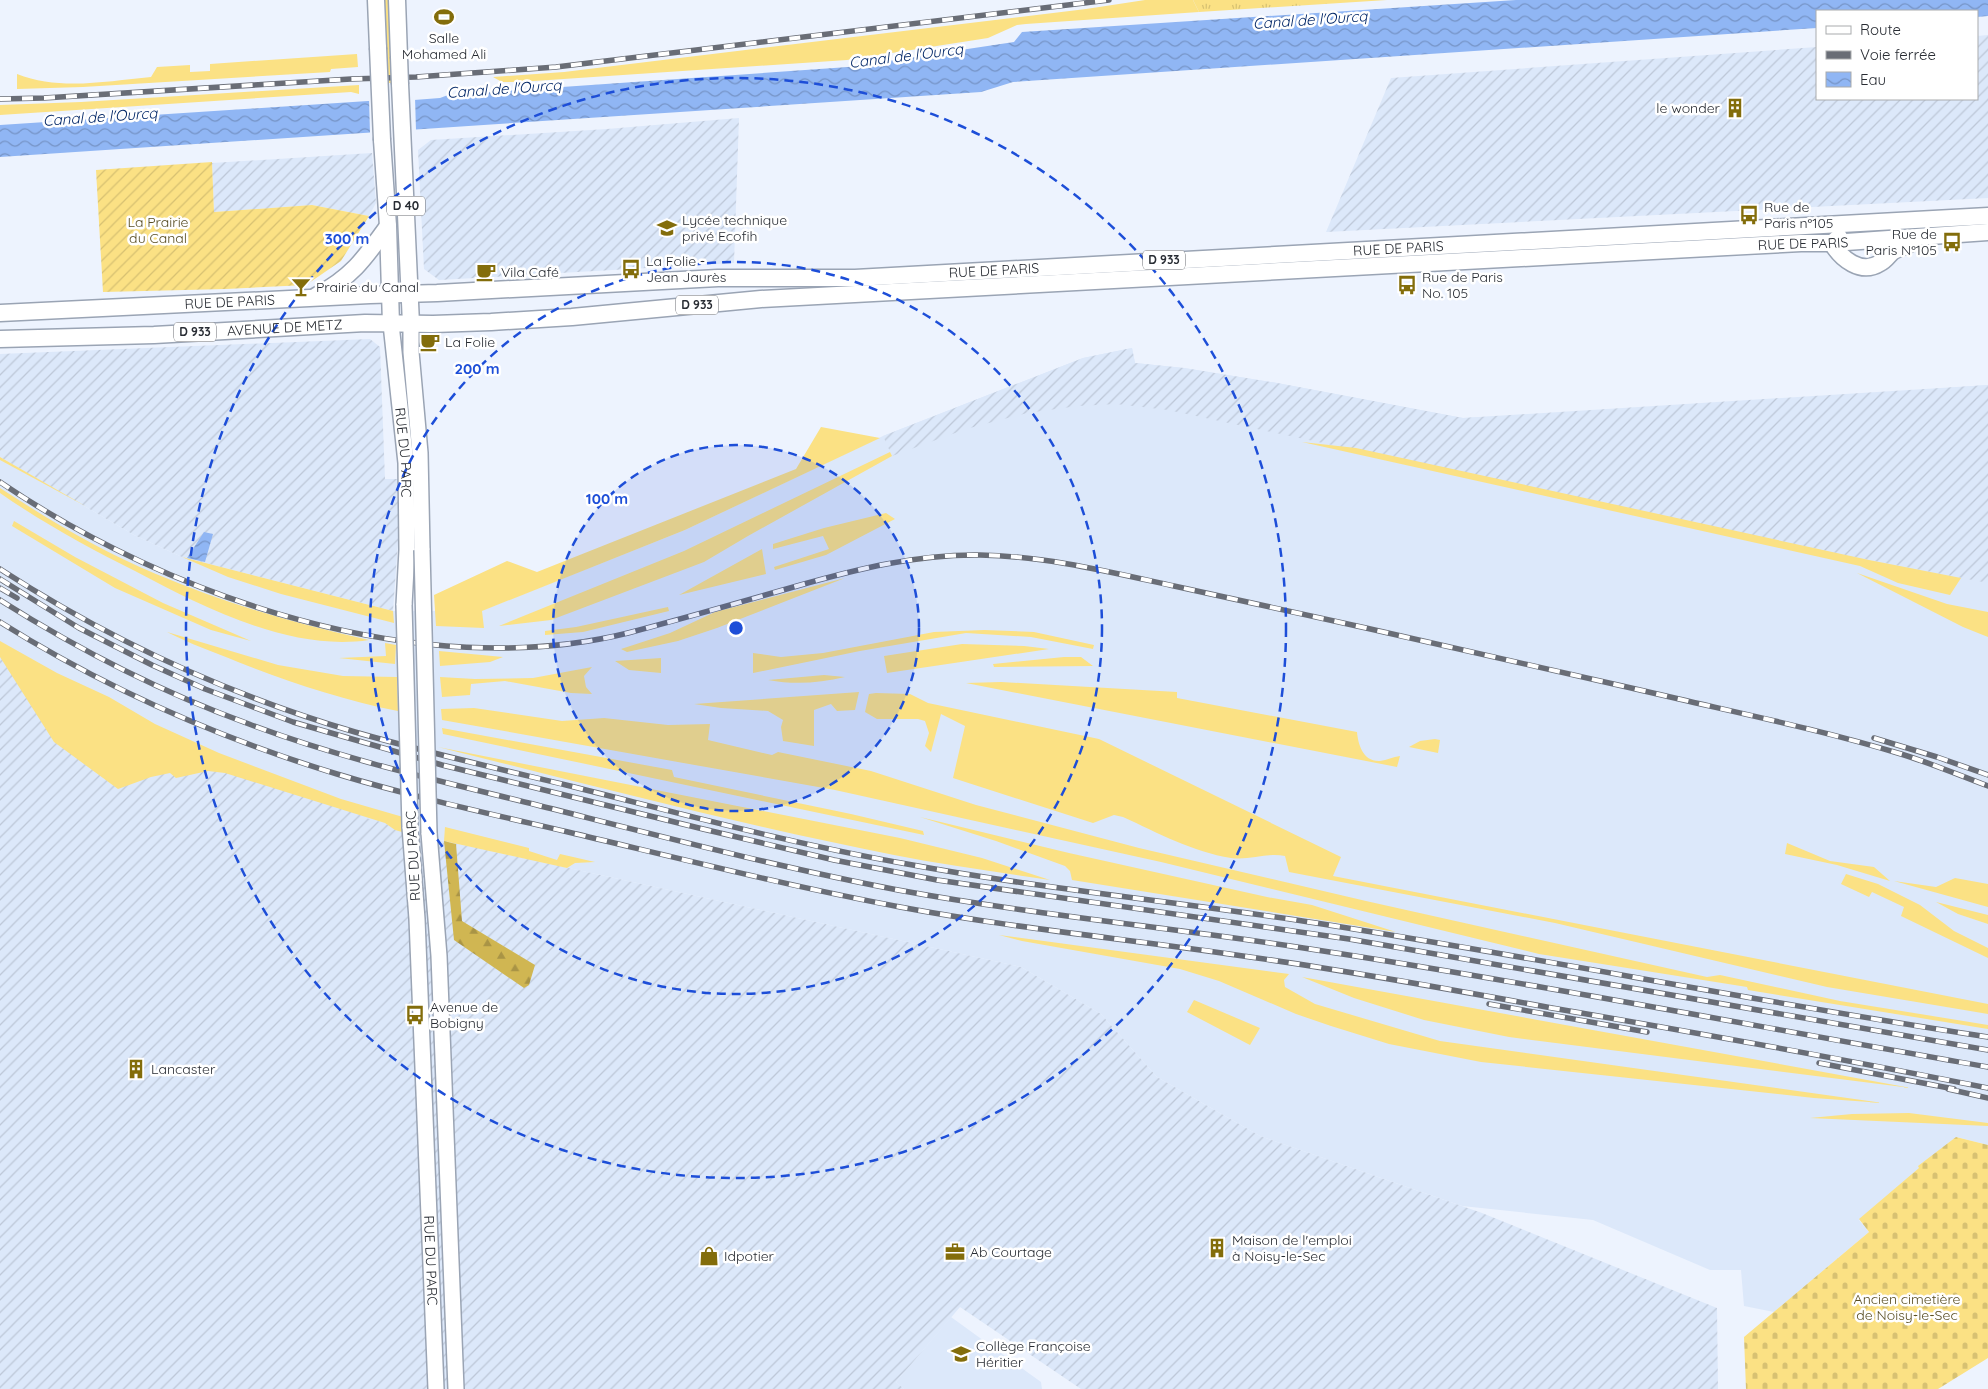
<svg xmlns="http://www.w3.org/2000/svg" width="1988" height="1389" font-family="Quicksand,sans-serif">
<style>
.built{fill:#dce8fa}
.industrial{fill:url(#industrial-furrows)}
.grass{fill:#fbe184}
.forest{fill:url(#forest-firs)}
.cemetery{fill:url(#cemetery-stones)}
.park{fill:url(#park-tufts)}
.garden{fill:url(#garden-furrows)}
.water{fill:url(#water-waves)}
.pier{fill:#edf3fe}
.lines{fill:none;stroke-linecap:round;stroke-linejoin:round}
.secondary-casing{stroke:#9aa4b4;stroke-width:18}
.primary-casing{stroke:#9aa4b4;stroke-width:19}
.secondary{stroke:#fff;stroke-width:15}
.primary{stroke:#fff;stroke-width:16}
.rail-casing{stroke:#696d76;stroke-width:5.5}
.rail{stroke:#fff;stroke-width:4;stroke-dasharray:11;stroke-linecap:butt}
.secondary-bridge-casing{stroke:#9aa4b4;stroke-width:18;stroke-linecap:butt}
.primary-bridge-casing{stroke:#9aa4b4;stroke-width:19;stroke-linecap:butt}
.secondary-bridge{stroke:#fff;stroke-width:15}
.primary-bridge{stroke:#fff;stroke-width:16}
.ring{fill:none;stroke:#1d4ed8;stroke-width:2.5;stroke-dasharray:9 6}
.labels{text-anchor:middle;stroke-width:5;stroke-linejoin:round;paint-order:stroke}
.shield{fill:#fff;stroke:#686b70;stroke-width:1}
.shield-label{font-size:12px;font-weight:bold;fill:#282c33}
.poi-label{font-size:14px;fill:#282c33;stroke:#fff;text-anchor:start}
.park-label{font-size:14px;fill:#584d23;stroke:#fff}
.street-label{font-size:14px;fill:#282c33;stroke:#fff}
.water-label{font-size:15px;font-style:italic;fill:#002667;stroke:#fff}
.centre{fill:#1d4ed8;stroke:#fff;stroke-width:2.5}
.ring-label{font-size:15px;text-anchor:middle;font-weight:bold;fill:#1d4ed8;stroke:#fff;stroke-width:5;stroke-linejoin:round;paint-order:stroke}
</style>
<defs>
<pattern id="industrial-furrows" width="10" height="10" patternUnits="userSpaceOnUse" patternTransform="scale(1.25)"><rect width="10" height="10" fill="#dce8fa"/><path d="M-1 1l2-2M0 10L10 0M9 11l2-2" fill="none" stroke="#bdc7d7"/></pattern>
<pattern id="forest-firs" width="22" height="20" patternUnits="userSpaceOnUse" patternTransform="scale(1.25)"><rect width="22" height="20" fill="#d0b652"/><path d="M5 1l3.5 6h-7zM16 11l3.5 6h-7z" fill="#a99445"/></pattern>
<pattern id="cemetery-stones" width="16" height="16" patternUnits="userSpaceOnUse" patternTransform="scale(1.25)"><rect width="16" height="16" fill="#fbe184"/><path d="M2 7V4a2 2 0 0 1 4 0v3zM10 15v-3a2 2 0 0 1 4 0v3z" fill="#d7c172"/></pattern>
<pattern id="park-tufts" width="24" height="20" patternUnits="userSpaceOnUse" patternTransform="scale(1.25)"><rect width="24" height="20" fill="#fbe184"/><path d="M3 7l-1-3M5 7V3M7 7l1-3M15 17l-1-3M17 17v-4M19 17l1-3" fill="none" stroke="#d7c172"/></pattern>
<pattern id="garden-furrows" width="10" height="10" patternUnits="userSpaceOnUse" patternTransform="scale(1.25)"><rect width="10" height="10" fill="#fbe184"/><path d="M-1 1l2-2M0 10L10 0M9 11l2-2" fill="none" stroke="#d7c172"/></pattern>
<pattern id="water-waves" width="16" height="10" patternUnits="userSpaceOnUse" patternTransform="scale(1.25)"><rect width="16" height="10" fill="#90b6f4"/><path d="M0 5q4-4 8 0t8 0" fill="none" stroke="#7694c6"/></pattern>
</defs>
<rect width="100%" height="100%" fill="#edf3fe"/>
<path class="built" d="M 1132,348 L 1135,363 L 1184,368 L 1277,383 L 1463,418 L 1671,408 L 1988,385 L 1988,1145 L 1956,1137 L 1859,1220 L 1869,1232 L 1774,1312 L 1744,1306 L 1741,1270 L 1710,1270 L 1593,1220 L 1462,1206 L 1260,1136 L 1157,1077 L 1101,1014 L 1021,967 L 395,830 L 199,762 L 0,647 L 0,457 L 134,535 L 182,557 L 393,611 L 481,611 L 685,530 L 883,436 L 1083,358 Z
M 951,1317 L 1041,1382 L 1042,1389 L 904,1389 L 896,1382 Z"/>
<path class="industrial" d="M 1988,35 L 1988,198 L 1326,232 L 1391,78 L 1817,47 L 1817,99 L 1977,99 L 1977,36 Z
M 739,118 L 734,263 L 439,280 L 424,269 L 418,150 L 431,140 L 607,129 Z
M 372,153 L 376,203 L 369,216 L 312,205 L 214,212 L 212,163 Z
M 370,339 L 380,347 L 385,479 L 400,479 L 399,529 L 393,611 L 182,557 L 134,535 L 0,457 L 0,354 Z
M 1132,348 L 1135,363 L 1184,368 L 1277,383 L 1463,418 L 1988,385 L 1988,583 L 1869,560 L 1168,410 L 1116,404 L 1078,406 L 1027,413 L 966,429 L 892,456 L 883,436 L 1083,358 Z
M 0,647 L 83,697 L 369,819 L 385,823 L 395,830 L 1021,967 L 1101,1014 L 1157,1077 L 1260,1136 L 1482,1213 L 1717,1308 L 1718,1389 L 1081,1389 L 960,1307 L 896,1382 L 904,1389 L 0,1389 Z"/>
<path class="grass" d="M 384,0 L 388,0 L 392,83 L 387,83 Z
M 1145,0 L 1193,0 L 1199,12 L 1026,24 L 1017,25 L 988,38 L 847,60 L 519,82 L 502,82 L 493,77 L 564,72 L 1086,9 Z
M 357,54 L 358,67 L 331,69 L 330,72 L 83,87 L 17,89 L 17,74 C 60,91 107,81 151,77 L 157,67 L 190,65 L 190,72 L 210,71 L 210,64 Z
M 359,85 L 359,94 L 351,92 L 0,115 L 0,105 L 81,102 Z
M 821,427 L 880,438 L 685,530 L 482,611 L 484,628 L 436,626 L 434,595 L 507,561 L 537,572 L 796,469 Z
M 1302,442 L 1356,448 L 1869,560 L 1961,578 L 1950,595 L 1898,583 L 1860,566 Z
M 890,452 L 892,456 L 748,536 L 704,562 L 551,620 L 499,626 L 684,551 Z
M 0,457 L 87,507 L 0,460 Z
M 0,488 C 49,520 101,551 156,574 C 224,603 296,624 369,640 C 290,652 203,607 135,571 C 89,548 43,523 0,493 Z
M 886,513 L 895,519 L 826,555 L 775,570 L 774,567 L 829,549 L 823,536 L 773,549 L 773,544 L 824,528 Z
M 14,521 L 75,557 L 163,603 L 251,641 L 211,630 L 115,588 L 12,526 Z
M 762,549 L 766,574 L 679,595 Z
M 182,557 L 393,611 L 394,623 L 281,594 L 228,577 Z
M 1857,573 L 1947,604 L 1988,612 L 1988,637 L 1963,627 Z
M 845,578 L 717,628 L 678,641 L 627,652 L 621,649 L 670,633 L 715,612 Z
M 668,607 L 669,611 L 583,632 L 545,635 L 545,631 L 576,627 Z
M 984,630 L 1034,632 L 1094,645 L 1093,649 L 1031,637 L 966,633 L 860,651 L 753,673 L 753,653 L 781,657 L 823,653 L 934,632 Z
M 167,632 L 278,665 L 343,676 L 397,677 L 398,711 C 343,700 289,682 238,662 C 214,652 190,644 167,632 Z
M 0,641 L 57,673 L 109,697 L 155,724 L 219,753 L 341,799 L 403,817 L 402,832 L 395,830 L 385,823 L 225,773 L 208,771 L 176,778 L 170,773 L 151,777 L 118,789 L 54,742 L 0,657 Z
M 385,643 L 396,645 L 395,664 L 339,658 L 386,656 Z
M 962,644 L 1024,646 L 1049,649 L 887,673 L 884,656 Z
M 439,651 L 503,657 L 490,662 L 440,666 Z
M 1064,657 L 1081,657 L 1093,666 L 994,667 L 993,664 Z
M 661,658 L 661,673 L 629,670 L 615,661 Z
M 592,667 L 584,676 L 586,687 L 592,694 L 571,693 L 505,681 L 471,684 L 470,695 L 442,697 L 440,677 L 475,679 L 533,678 Z
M 824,675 L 845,677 C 819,683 795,685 768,680 Z
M 1001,682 L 1177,692 L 1177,698 L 1357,732 C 1358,744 1363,762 1380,761 C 1387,760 1393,757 1400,756 L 1397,767 L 966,683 Z
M 859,692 L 855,710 L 837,711 L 831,704 L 814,710 L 814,746 L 783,741 L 781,727 L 783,720 L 768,711 L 721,708 L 694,704 Z
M 876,693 L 910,694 L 928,703 L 1099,739 L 1341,857 L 1333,876 L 1988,1004 L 1988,1014 L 1827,987 L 1555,923 L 1289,872 L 1285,856 C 1267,852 1249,861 1231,858 C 1193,852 1158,833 1123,817 L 1114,815 L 1093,823 L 953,778 L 965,726 L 941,714 L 931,752 L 925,746 L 929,733 L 925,721 L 918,719 L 877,719 L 865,712 L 869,694 Z
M 474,708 L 562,721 L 604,718 L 668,725 L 710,724 L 708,740 L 772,755 L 778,752 L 871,771 L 976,805 L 1139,848 L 1366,901 L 1707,977 L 1720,975 L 1840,1001 L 1988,1025 L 1988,1029 L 1748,990 L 1747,987 L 1539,954 L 1161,862 L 835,790 L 442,720 L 441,709 Z
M 442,728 L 672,770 L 674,777 L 851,814 L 923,831 L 924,835 L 443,734 Z
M 1435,739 L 1440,740 L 1438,753 L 1409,747 L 1420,741 Z
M 438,747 L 900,838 L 982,858 L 1050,880 C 998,872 945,865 894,855 C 741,825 590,785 438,747 Z
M 920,817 L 1069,853 L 1267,897 L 1312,905 L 1396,932 L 1072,880 L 1070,871 L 1065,866 L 996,841 Z
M 445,827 L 529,848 L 529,851 L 557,860 L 560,854 L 595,862 L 575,863 L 567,868 L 444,841 Z
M 1787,843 L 1830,861 L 1874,867 L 1890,881 L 1837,865 L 1785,854 Z
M 1846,874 L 1878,884 L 1920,905 L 1954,931 L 1988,948 L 1988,958 L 1901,916 L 1904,907 L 1872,892 L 1869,897 L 1841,884 Z
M 1955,878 L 1988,884 L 1988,907 L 1894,881 L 1936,887 Z
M 1936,902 L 1988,915 L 1988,924 L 1958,914 Z
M 999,935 L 1289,974 L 1284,980 L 1285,987 L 1315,1004 L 1440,1041 L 1883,1103 L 1814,1098 L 1481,1062 L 1389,1044 L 1331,1026 L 1296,1014 L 1219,981 L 1180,969 L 1022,941 Z
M 1302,977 L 1911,1088 L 1509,1037 L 1424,1020 L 1354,998 Z
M 1194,1000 L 1260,1028 L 1250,1045 L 1187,1012 Z
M 1909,1113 L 1988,1123 L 1988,1126 L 1810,1118 L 1852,1114 Z"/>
<path class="forest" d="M 444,841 L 456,844 L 462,921 L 535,965 L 529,985 L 524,988 L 454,940 Z"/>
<path class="cemetery" d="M 1956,1137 L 1988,1145 L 1988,1358 L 1938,1389 L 1746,1389 L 1744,1337 L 1869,1232 L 1859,1219 L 1919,1168 L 1918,1166 Z"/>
<path class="park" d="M 1193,0 L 1387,0 L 1199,12 Z"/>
<path class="garden" d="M 212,162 L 214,212 L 312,205 L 369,216 L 341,261 L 306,285 L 226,289 L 103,292 L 96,170 Z"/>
<path class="water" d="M 1516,0 L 1988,0 L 1988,16 L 1977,17 L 1977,11 L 1817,11 L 1817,28 L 1013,82 L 981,92 L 0,157 L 0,125 L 368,101 L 388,102 L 440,98 L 448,95 L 848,67 L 1014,42 L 1022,32 Z
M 204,532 L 213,534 L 205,562 L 187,558 Z"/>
<path class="pier" d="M 415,97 L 416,131 L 370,134 L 369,98 Z"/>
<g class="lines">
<defs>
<g id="secondary">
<path id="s1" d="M 391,324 L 406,463 L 407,550 L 404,605"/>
<path d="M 411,324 L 411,352 L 420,453 L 422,550"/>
<path id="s2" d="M 410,827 L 417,919 L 436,1389"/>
<path d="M 429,833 L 439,956 L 456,1389"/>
</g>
<g id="primary">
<path d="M 376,0 L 378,48"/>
<path d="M 397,0 L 399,57"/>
<path d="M 400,84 L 411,324"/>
<path d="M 382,140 L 388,226 L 391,324"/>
<path d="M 1839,237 L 1832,243 C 1841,259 1861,275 1880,263 C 1885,261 1888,256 1892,252 C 1898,248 1907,246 1913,242"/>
<path d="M 316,296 C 352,277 365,258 388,226"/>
<path id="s3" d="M 0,313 L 370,295 L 437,293 L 718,278 L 855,278 L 1988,216"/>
<path id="s4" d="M 0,339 L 154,335 L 365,323 L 433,324 L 491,322 L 572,317 L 761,299 L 1801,243 L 1832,243 L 1988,232"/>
</g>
</defs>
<use href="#secondary" class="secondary-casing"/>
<use href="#primary" class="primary-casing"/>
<use href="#secondary" class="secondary"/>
<use href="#primary" class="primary"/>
<defs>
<path id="rail" d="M 0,99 L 44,98 L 351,79 L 416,77 L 556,67 L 1109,0
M 0,482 C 171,598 421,684 628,633 C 685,618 741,602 797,586 C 857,569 918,554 980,555 C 1046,556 1110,572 1174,586 C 1238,600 1302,614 1366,628 C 1471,652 1575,675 1679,699 C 1753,716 1828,732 1901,754 C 1930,763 1959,775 1988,786
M 0,569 C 110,640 229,695 355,732 C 425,752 495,768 566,785 C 679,813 792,844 907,864 C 1043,889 1180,902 1316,923 C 1541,958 1763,1003 1988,1037
M 0,579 L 79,628 L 152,665 L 205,689 L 293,722 L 442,765 L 703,829 L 834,860 L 937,880 L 1349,939 L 1988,1050
M 0,588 L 17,598
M 0,600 C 79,650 161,692 249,724 C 342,759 440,781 537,805 C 656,835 777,867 898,890 C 1030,914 1164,927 1297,947 C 1528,982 1758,1027 1988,1067
M 0,622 C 105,688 219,738 337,774 C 413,797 491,814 568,832 C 678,858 788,886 900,907 C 1018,929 1138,940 1257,958 C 1356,972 1454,990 1552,1008 C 1698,1033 1843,1059 1988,1088
M 1874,738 L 1937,757 L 1988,775
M 1489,1004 L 1647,1032
M 1819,1063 L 1954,1089
M 1948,1089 L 1988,1098"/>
</defs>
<use href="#rail" class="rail-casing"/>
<use href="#rail" class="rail"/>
<defs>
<path id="secondary-bridge" d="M 422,550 L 429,833
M 404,605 L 410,827"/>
<path id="primary-bridge" d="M 378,48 L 382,140
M 399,57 L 400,84"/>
</defs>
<use href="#secondary-bridge" class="secondary-bridge-casing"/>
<use href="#primary-bridge" class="primary-bridge-casing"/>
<use href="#secondary-bridge" class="secondary-bridge"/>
<use href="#primary-bridge" class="primary-bridge"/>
</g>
<circle cx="736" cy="628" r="183" fill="#1d4ed8" fill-opacity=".12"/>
<g class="ring">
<circle cx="736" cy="628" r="183"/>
<circle cx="736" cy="628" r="366"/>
<circle cx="736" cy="628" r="550"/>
</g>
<defs>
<symbol id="stadium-bare" viewBox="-9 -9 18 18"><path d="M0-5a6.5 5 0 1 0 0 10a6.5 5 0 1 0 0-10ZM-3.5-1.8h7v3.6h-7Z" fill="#836d0b" stroke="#fff" stroke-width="2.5" paint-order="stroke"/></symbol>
<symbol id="building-bare" viewBox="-9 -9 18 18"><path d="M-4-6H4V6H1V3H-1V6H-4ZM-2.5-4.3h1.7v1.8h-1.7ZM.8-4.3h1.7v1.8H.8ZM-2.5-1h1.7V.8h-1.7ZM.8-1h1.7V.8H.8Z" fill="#836d0b" stroke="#fff" stroke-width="2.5" paint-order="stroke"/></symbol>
<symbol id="bus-bare" viewBox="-9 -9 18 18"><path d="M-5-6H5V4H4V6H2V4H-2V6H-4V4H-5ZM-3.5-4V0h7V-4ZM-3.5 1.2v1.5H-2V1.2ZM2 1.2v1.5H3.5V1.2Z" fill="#836d0b" stroke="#fff" stroke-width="2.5" paint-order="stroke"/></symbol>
<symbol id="school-bare" viewBox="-9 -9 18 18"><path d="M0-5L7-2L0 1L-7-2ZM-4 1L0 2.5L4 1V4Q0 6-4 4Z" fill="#836d0b" stroke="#fff" stroke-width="2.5" paint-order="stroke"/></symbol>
<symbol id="cafe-bare" viewBox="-9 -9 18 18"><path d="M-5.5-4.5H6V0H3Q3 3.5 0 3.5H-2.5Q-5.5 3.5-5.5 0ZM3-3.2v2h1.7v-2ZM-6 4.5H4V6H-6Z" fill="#836d0b" stroke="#fff" stroke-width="2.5" paint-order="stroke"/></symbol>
<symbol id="bar-bare" viewBox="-9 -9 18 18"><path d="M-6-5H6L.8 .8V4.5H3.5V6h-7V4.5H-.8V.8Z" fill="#836d0b" stroke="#fff" stroke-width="2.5" paint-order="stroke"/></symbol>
<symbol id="office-bare" viewBox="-9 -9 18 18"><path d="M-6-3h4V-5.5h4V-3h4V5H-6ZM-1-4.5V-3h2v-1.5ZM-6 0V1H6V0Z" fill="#836d0b" stroke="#fff" stroke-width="2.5" paint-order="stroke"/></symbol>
<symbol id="shop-bare" viewBox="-9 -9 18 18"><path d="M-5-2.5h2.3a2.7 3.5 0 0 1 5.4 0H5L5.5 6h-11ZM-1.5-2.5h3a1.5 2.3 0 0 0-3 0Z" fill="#836d0b" stroke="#fff" stroke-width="2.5" paint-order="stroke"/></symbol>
</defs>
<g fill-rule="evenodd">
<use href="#stadium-bare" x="430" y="3" width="28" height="28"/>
<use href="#building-bare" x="1721" y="94" width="28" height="28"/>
<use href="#bus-bare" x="1735" y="201" width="28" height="28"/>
<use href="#school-bare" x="653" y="214" width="28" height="28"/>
<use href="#bus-bare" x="1938" y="228" width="28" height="28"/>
<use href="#bus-bare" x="617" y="255" width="28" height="28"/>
<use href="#cafe-bare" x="472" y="258" width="28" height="28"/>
<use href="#bus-bare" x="1393" y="271" width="28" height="28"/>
<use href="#bar-bare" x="287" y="273" width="28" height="28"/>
<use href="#cafe-bare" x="416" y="328" width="28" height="28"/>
<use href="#bus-bare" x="401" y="1001" width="28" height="28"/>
<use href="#building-bare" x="122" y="1055" width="28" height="28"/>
<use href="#building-bare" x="1203" y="1234" width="28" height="28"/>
<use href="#office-bare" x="941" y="1238" width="28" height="28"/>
<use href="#shop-bare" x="695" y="1242" width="28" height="28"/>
<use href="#school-bare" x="947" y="1340" width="28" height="28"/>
</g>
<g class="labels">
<g class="shield">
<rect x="387" y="196.5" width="38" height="19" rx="4"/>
<rect x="1143" y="250.5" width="42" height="19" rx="4"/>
<rect x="676" y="295.5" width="42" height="19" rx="4"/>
<rect x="174" y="322.5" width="42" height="19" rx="4"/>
</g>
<g class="shield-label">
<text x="406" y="210">D 40</text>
<text x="1164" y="264">D 933</text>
<text x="697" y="309">D 933</text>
<text x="195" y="336">D 933</text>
</g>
<g class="poi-label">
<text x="444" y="43" text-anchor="middle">Salle<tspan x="444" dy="16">Mohamed Ali</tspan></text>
<text x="1720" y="113" text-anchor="end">le wonder</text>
<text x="1764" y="212">Rue de<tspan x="1764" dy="16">Paris n°105</tspan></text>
<text x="682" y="225">Lycée technique<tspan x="682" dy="16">privé Ecofih</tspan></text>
<text x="1937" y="239" text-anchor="end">Rue de<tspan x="1937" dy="16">Paris N°105</tspan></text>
<text x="646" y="266">La Folie -<tspan x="646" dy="16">Jean Jaurès</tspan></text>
<text x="501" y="277">Vila Café</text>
<text x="1422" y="282">Rue de Paris<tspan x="1422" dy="16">No. 105</tspan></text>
<text x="316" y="292">Prairie du Canal</text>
<text x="445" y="347">La Folie</text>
<text x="430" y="1012">Avenue de<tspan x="430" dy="16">Bobigny</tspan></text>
<text x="151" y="1074">Lancaster</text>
<text x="1232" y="1245">Maison de l'emploi<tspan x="1232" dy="16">à Noisy-le-Sec</tspan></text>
<text x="970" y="1257">Ab Courtage</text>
<text x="724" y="1261">Idpotier</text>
<text x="976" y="1351">Collège Françoise<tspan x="976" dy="16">Héritier</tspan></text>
</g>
<g class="park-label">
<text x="158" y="227">La Prairie<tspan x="158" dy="16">du Canal</tspan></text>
<text x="1907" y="1304">Ancien cimetière<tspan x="1907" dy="16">de Noisy-le-Sec</tspan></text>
</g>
<g class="street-label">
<text dy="5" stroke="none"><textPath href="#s4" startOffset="1806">RUE DE PARIS</textPath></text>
<text dy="5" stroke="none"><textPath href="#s3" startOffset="1400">RUE DE PARIS</textPath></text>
<text dy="5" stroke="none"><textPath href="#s3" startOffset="995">RUE DE PARIS</textPath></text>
<text dy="5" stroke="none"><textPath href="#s3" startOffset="230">RUE DE PARIS</textPath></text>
<text dy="5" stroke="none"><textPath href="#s4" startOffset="285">AVENUE DE METZ</textPath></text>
<text dy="5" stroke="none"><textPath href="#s1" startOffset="129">RUE DU PARC</textPath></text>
<text transform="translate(413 856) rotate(-93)" y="5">RUE DU PARC</text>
<text dy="5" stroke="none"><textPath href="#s2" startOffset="434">RUE DU PARC</textPath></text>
</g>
<g class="water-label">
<text transform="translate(1310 20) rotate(-4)" y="5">Canal de l'Ourcq</text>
<text transform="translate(906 56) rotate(-7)" y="5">Canal de l'Ourcq</text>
<text transform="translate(504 89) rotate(-4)" y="5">Canal de l'Ourcq</text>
<text transform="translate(100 117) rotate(-4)" y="5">Canal de l'Ourcq</text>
</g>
</g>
<circle cx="736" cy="628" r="8" class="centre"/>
<g class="ring-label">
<text x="347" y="244">300 m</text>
<text x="477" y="374">200 m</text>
<text x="607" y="504">100 m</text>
</g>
<rect x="1816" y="10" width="162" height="90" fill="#ffffff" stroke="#a9abad"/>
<rect x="1826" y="26" width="25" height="8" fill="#ffffff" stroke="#a9abad"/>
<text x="1860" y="35" font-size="15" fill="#282c33">Route</text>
<rect x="1826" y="51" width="25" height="8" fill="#696d76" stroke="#a9abad"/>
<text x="1860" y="60" font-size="15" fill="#282c33">Voie ferrée</text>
<rect x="1826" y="72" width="25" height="15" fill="url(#water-waves)" stroke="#a9abad"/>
<text x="1860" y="85" font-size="15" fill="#282c33">Eau</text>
</svg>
